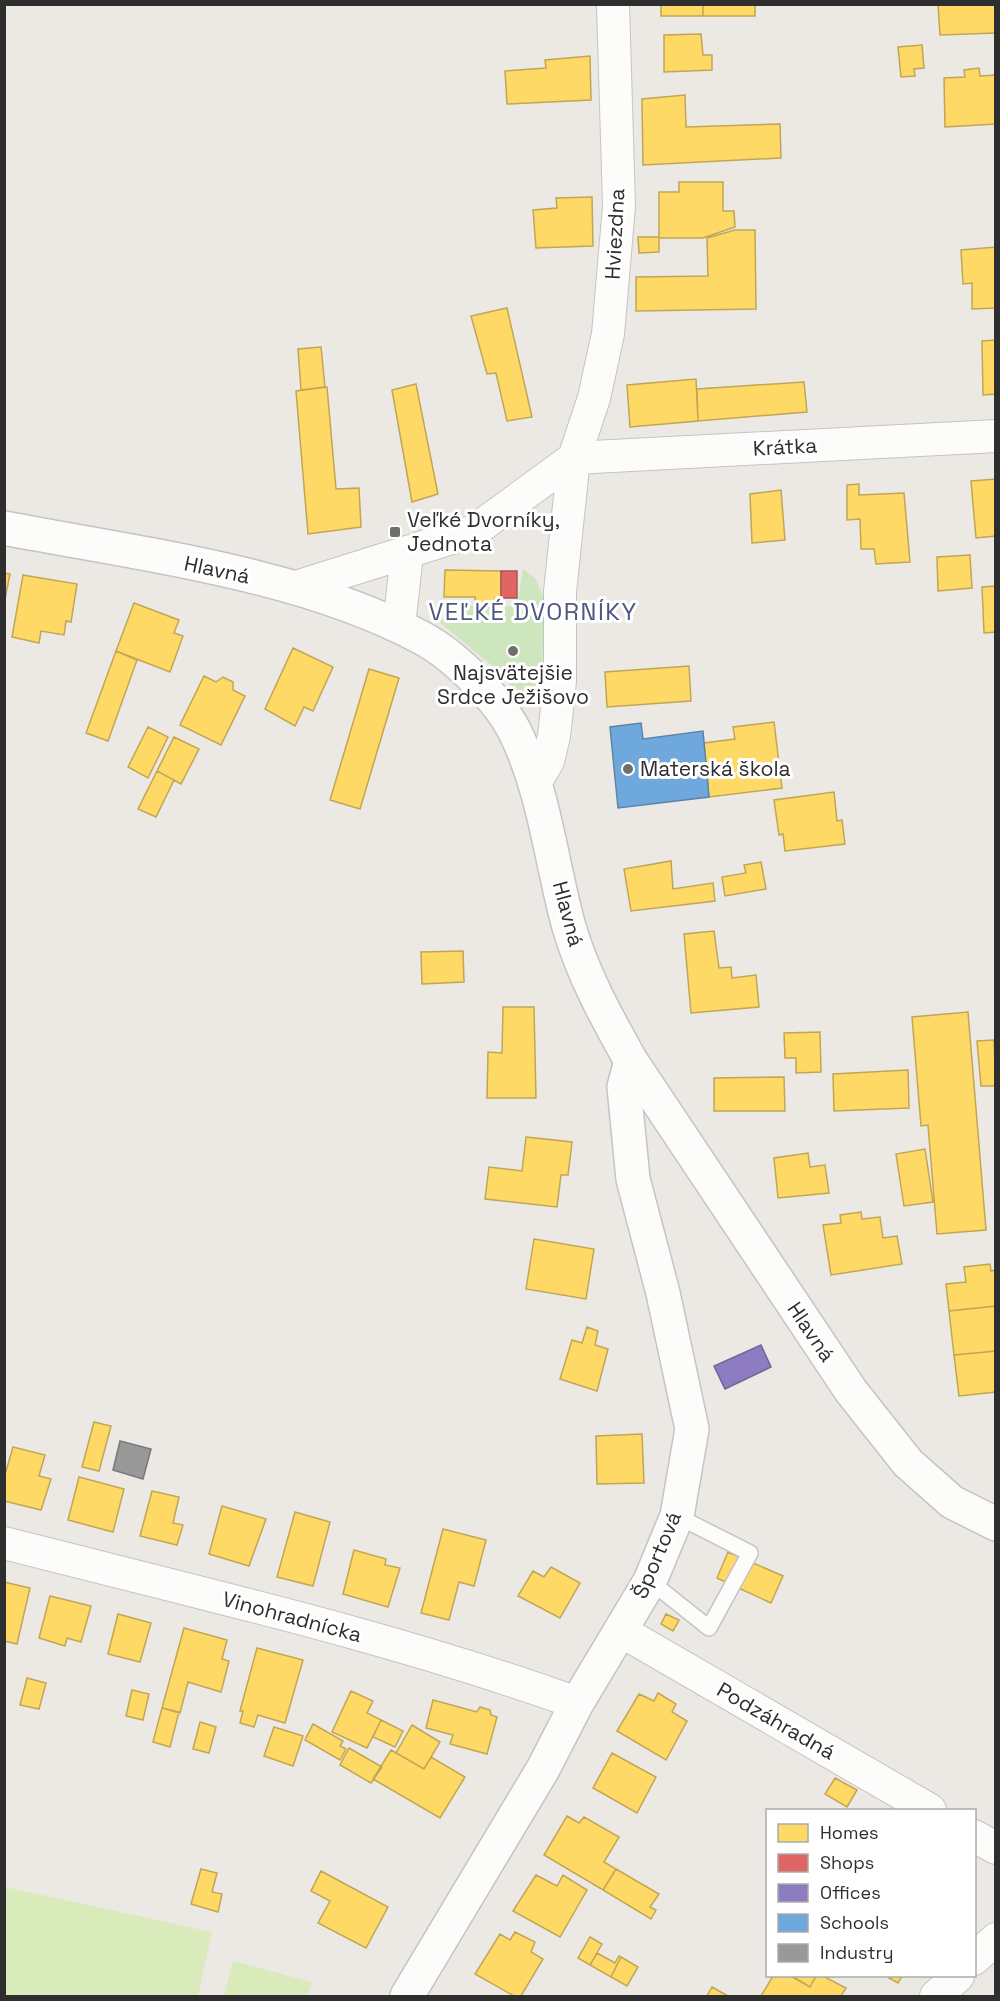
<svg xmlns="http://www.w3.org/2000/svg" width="1000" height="2001" font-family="'Space Grotesk',sans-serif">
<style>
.green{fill:#cee6be}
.pitch{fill:#d9eabb}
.homes{fill:#ffd966;stroke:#c0a655;stroke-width:1.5}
.shops{fill:#e06666;stroke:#ab5555;stroke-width:1.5}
.offices{fill:#8e7cc3;stroke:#716596;stroke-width:1.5}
.schools{fill:#6fa8dc;stroke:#5c83a8;stroke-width:1.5}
.industry{fill:#999;stroke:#797979;stroke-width:1.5}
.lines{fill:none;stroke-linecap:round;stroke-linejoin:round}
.service-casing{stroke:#c5c4c5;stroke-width:18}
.minor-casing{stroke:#c5c4c5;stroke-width:34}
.tertiary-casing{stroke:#c5c4c5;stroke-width:36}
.secondary-casing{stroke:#c5c4c5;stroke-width:36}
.service{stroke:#fcfcfb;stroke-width:15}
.minor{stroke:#fcfcfb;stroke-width:32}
.tertiary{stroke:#fcfcfb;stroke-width:33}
.secondary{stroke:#fcfcfb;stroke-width:33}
.poi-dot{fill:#706f6e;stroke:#fff;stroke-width:2}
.labels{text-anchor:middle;stroke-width:6;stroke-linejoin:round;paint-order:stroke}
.street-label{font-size:21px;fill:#2e2e2e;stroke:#fff}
.poi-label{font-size:21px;fill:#2e2e2e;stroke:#fff;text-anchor:start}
.quarter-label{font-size:24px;letter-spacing:1.5px;fill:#4d5680;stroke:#fff}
</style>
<rect width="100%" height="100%" fill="#ece8e4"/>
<path class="green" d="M 523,569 L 535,578 L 545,601 L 541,693 L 521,697 L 495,668 L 438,621 L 456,616 L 458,606 L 517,606 Z"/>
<path class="pitch" d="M 5,1887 L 212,1932 L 198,1996 L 5,1996 Z
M 233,1961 L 312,1982 L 308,1996 L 224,1996 Z"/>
<path class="homes" d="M 661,4 L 703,4 L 703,16 L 661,16 Z
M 703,4 L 755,4 L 755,16 L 703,16 Z
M 938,4 L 996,4 L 996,33 L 940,35 Z
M 701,34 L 703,55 L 712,55 L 712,70 L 664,72 L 664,35 Z
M 922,45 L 924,68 L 914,69 L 915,76 L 901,77 L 898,47 Z
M 590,56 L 591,100 L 507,104 L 505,71 L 546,68 L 545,60 Z
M 979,68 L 980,76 L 996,75 L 996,124 L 945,127 L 944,78 L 965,77 L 964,70 Z
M 685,95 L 686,127 L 780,124 L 781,158 L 643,165 L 642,99 Z
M 679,182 L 723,182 L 723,211 L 734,211 L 735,227 L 703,238 L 659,238 L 659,192 L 679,192 Z
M 592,197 L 593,246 L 536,248 L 533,210 L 557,208 L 556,198 Z
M 735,230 L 755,230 L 756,309 L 636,311 L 636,277 L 708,276 L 707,238 Z
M 638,237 L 659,237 L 659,252 L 639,253 Z
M 996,247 L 996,308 L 972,309 L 972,283 L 963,284 L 961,250 Z
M 507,308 L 532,417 L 507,421 L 496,373 L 487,374 L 471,316 Z
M 996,340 L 996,394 L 983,395 L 982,341 Z
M 321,347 L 325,387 L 301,390 L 298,349 Z
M 696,379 L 698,421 L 630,427 L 627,385 Z
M 804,382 L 807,412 L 698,421 L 697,389 Z
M 416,384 L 438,494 L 412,502 L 392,390 Z
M 327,387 L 336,489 L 359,488 L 361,527 L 308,534 L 296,391 Z
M 996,479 L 996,536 L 976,538 L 971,481 Z
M 859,484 L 859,495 L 904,493 L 910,562 L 876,564 L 874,549 L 861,549 L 860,519 L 847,520 L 847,485 Z
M 781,490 L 785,540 L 752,543 L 750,494 Z
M 970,555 L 972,588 L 938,591 L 937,557 Z
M 445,570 L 501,571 L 501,598 L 495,598 L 495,607 L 475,607 L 475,597 L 444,597 Z
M 4,573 L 10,574 L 4,604 Z
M 23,575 L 77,584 L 71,622 L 66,621 L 64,635 L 41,631 L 39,643 L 12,637 Z
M 996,586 L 996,632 L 984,633 L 982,587 Z
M 134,603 L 179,620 L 174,633 L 183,636 L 170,672 L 116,651 Z
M 293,648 L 333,667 L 313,711 L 304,707 L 295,726 L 265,709 Z
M 116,651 L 137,660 L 108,741 L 86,733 Z
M 689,666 L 691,701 L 607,707 L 605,672 Z
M 369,669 L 399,678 L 360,809 L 330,800 Z
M 204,676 L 216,682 L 223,677 L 233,682 L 233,690 L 245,696 L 221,745 L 180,725 Z
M 774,722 L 782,788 L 709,797 L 704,743 L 735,739 L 733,727 Z
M 148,727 L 168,737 L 148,778 L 128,767 Z
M 174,737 L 199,749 L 181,784 L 157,771 Z
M 157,771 L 174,780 L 156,817 L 138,809 Z
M 834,792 L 837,821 L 842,820 L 845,844 L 785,851 L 783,834 L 779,835 L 774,800 Z
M 671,861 L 673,889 L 713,883 L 715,901 L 631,911 L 624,869 Z
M 761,862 L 766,889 L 725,896 L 722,877 L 746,873 L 744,865 Z
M 714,931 L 719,968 L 731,967 L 732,978 L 756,975 L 759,1007 L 691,1013 L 684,934 Z
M 463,951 L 464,982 L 422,984 L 421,952 Z
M 503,1007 L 534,1007 L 536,1098 L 487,1098 L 488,1052 L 502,1053 Z
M 968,1012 L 986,1230 L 937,1234 L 928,1125 L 921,1126 L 912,1017 Z
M 820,1032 L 821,1072 L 796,1073 L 796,1058 L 785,1058 L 784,1033 Z
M 994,1040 L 996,1086 L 981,1086 L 977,1041 Z
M 908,1070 L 909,1108 L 834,1111 L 833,1074 Z
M 784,1077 L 785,1111 L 714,1111 L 714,1078 Z
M 526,1137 L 572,1142 L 568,1175 L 561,1175 L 557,1207 L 485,1199 L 489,1167 L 522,1171 Z
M 925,1149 L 933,1202 L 904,1206 L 896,1154 Z
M 808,1153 L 810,1167 L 825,1165 L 829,1193 L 778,1198 L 774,1158 Z
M 861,1212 L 862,1219 L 880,1217 L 883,1238 L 897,1236 L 902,1264 L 831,1275 L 823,1225 L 841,1223 L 840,1215 Z
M 534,1239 L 594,1249 L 586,1299 L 526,1289 Z
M 990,1264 L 991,1271 L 996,1270 L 996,1306 L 949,1311 L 946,1284 L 966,1282 L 964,1267 Z
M 996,1306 L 996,1351 L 954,1355 L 949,1311 Z
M 587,1327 L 598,1331 L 595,1345 L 608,1349 L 597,1391 L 560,1379 L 572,1340 L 582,1343 Z
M 996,1351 L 996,1392 L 959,1396 L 954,1355 Z
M 94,1422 L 111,1426 L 99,1471 L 82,1467 Z
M 642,1434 L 644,1483 L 597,1484 L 596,1436 Z
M 13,1447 L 45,1455 L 39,1476 L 51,1479 L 41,1510 L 4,1501 L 4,1478 Z
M 79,1477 L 124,1489 L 113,1532 L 68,1520 Z
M 152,1491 L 179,1497 L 173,1523 L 183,1525 L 177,1545 L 140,1536 Z
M 222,1506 L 266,1519 L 249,1566 L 209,1554 Z
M 295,1512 L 330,1522 L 313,1586 L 277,1577 Z
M 443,1529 L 486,1540 L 474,1586 L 459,1582 L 449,1620 L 421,1613 Z
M 354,1550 L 386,1559 L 385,1565 L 400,1568 L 388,1607 L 343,1594 Z
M 728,1552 L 783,1576 L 771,1603 L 717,1578 Z
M 551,1567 L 580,1583 L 560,1618 L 518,1596 L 533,1571 L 544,1577 Z
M 4,1582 L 30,1588 L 17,1644 L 4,1641 Z
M 50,1596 L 91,1606 L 81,1642 L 67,1638 L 65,1646 L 39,1638 Z
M 118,1614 L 151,1623 L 140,1662 L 108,1654 Z
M 666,1614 L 679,1620 L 673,1631 L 661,1624 Z
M 184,1628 L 227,1640 L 222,1659 L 229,1661 L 221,1692 L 188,1682 L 180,1713 L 162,1708 Z
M 257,1648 L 303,1660 L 285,1723 L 258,1715 L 254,1727 L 240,1723 L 243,1711 L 240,1711 Z
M 27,1678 L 46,1683 L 39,1709 L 20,1705 Z
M 132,1690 L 149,1694 L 143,1720 L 126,1716 Z
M 351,1691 L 373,1701 L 367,1713 L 381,1720 L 367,1748 L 332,1732 Z
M 658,1693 L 676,1704 L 672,1712 L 687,1721 L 666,1760 L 617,1731 L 639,1694 L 654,1701 Z
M 433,1700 L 477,1712 L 480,1707 L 490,1710 L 491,1715 L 497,1717 L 487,1754 L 450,1744 L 453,1735 L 426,1728 Z
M 162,1708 L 179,1712 L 170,1747 L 153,1742 Z
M 381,1720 L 403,1731 L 395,1747 L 373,1737 Z
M 200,1722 L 216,1727 L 209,1753 L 193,1749 Z
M 313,1724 L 343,1741 L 340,1746 L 346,1749 L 340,1760 L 305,1740 Z
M 412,1725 L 440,1742 L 424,1769 L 396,1753 Z
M 274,1727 L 303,1736 L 293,1766 L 264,1756 Z
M 349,1748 L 382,1767 L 371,1783 L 340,1765 Z
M 391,1750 L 424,1769 L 431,1757 L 465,1777 L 440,1818 L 373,1779 Z
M 612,1753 L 656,1777 L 637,1813 L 593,1788 Z
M 835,1778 L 857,1790 L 847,1807 L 825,1794 Z
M 567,1816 L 579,1823 L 584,1817 L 619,1837 L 604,1862 L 616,1869 L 603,1890 L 544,1855 Z
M 201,1869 L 217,1873 L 212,1892 L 222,1894 L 218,1912 L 191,1904 Z
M 616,1869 L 659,1894 L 650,1907 L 656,1910 L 651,1919 L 603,1890 Z
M 321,1871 L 388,1907 L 366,1948 L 318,1923 L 330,1901 L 311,1891 Z
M 536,1875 L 557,1886 L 563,1875 L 587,1890 L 560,1937 L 513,1911 Z
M 515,1932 L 535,1942 L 531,1952 L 543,1959 L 521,1996 L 514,1996 L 475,1974 L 500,1934 L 510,1940 Z
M 590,1937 L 602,1944 L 590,1965 L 578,1958 Z
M 597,1953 L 615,1963 L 619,1956 L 621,1957 L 611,1977 L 590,1965 Z
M 621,1957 L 638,1967 L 627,1986 L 611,1977 Z
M 773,1976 L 791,1976 L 810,1987 L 816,1976 L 823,1976 L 846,1988 L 841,1996 L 761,1996 Z
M 796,1976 L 816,1976 L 810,1987 L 795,1978 Z
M 891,1976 L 902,1976 L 898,1983 L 889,1978 Z
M 712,1987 L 728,1996 L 707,1996 Z"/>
<path class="shops" d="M 501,571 L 517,571 L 517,598 L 501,598 Z"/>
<path class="offices" d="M 761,1345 L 771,1367 L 725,1389 L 714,1366 Z"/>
<path class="schools" d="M 641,723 L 643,739 L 703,731 L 709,797 L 618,808 L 610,727 Z"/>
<path class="industry" d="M 120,1441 L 151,1449 L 143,1479 L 113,1470 Z"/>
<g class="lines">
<defs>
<path id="service" d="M 650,1581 L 709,1628 L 750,1553 L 677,1516"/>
<path id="minor" d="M 574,458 L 996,436
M 296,587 L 474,531 L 574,458
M 399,626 L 407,554
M 535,783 L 548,761 L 554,736 L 560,681 L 560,592 L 574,458 L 594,398 L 608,334 L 619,206 L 613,4
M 4,1543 C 196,1592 390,1636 577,1703
M 621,1631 L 930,1810
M 974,1836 L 996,1848
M 974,1959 L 996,1939
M 936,1996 L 958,1976"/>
<path id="tertiary" d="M 407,1996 L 543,1769 L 577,1703 L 650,1581 L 677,1516 L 692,1429 L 663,1293 L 633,1179 L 624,1087 L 631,1061"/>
<path id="secondary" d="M 4,528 C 139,554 301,573 422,638 C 454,655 499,699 515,732 C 545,793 551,862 569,927 C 583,975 607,1018 631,1061 L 851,1391 L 908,1463 L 952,1502 L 996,1524"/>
</defs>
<use href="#service" class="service-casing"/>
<use href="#minor" class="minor-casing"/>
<use href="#tertiary" class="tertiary-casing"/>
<use href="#secondary" class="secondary-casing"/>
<use href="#service" class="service"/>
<use href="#minor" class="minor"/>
<use href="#tertiary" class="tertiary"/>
<use href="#secondary" class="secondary"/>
</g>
<g class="poi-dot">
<rect x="389" y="526" width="12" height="12" rx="3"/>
<circle cx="513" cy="651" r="6"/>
<circle cx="628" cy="769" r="6"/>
</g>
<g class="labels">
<g class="street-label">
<text transform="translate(615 234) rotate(-87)" y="7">Hviezdna</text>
<text transform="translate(785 447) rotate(-3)" y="7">Krátka</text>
<text transform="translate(217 570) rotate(12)" y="7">Hlavná</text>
<text transform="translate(568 914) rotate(75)" y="7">Hlavná</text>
<text transform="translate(811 1332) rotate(56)" y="7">Hlavná</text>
<text transform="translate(657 1555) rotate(-67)" y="7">Športová</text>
<text transform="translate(292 1617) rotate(15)" y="7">Vinohradnícka</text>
<text transform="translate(776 1721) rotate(30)" y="7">Podzáhradná</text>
</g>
<g class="poi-label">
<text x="407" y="527">Veľké Dvorníky,<tspan x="407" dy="24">Jednota</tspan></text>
<text x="513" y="680" text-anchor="middle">Najsvätejšie<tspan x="513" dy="24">Srdce Ježišovo</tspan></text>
<text x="640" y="776">Materská škola</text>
</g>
<g class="quarter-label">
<text x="533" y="620">VEĽKÉ DVORNÍKY</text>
</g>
</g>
<rect width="1000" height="2001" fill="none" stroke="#2e2e2e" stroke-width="12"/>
<rect x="766" y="1809" width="210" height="168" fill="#ffffff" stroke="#ababab" stroke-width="1.5"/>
<rect x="778" y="1824" width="30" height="18" fill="#ffd966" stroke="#ababab" stroke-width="1.5"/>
<text x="820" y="1839" font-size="18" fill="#2e2e2e">Homes</text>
<rect x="778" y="1854" width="30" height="18" fill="#e06666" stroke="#ababab" stroke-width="1.5"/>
<text x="820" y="1869" font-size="18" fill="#2e2e2e">Shops</text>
<rect x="778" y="1884" width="30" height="18" fill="#8e7cc3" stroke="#ababab" stroke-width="1.5"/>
<text x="820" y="1899" font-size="18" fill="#2e2e2e">Offices</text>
<rect x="778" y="1914" width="30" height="18" fill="#6fa8dc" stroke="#ababab" stroke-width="1.5"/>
<text x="820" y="1929" font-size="18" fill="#2e2e2e">Schools</text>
<rect x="778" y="1944" width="30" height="18" fill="#999999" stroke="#ababab" stroke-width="1.5"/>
<text x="820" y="1959" font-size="18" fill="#2e2e2e">Industry</text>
</svg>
